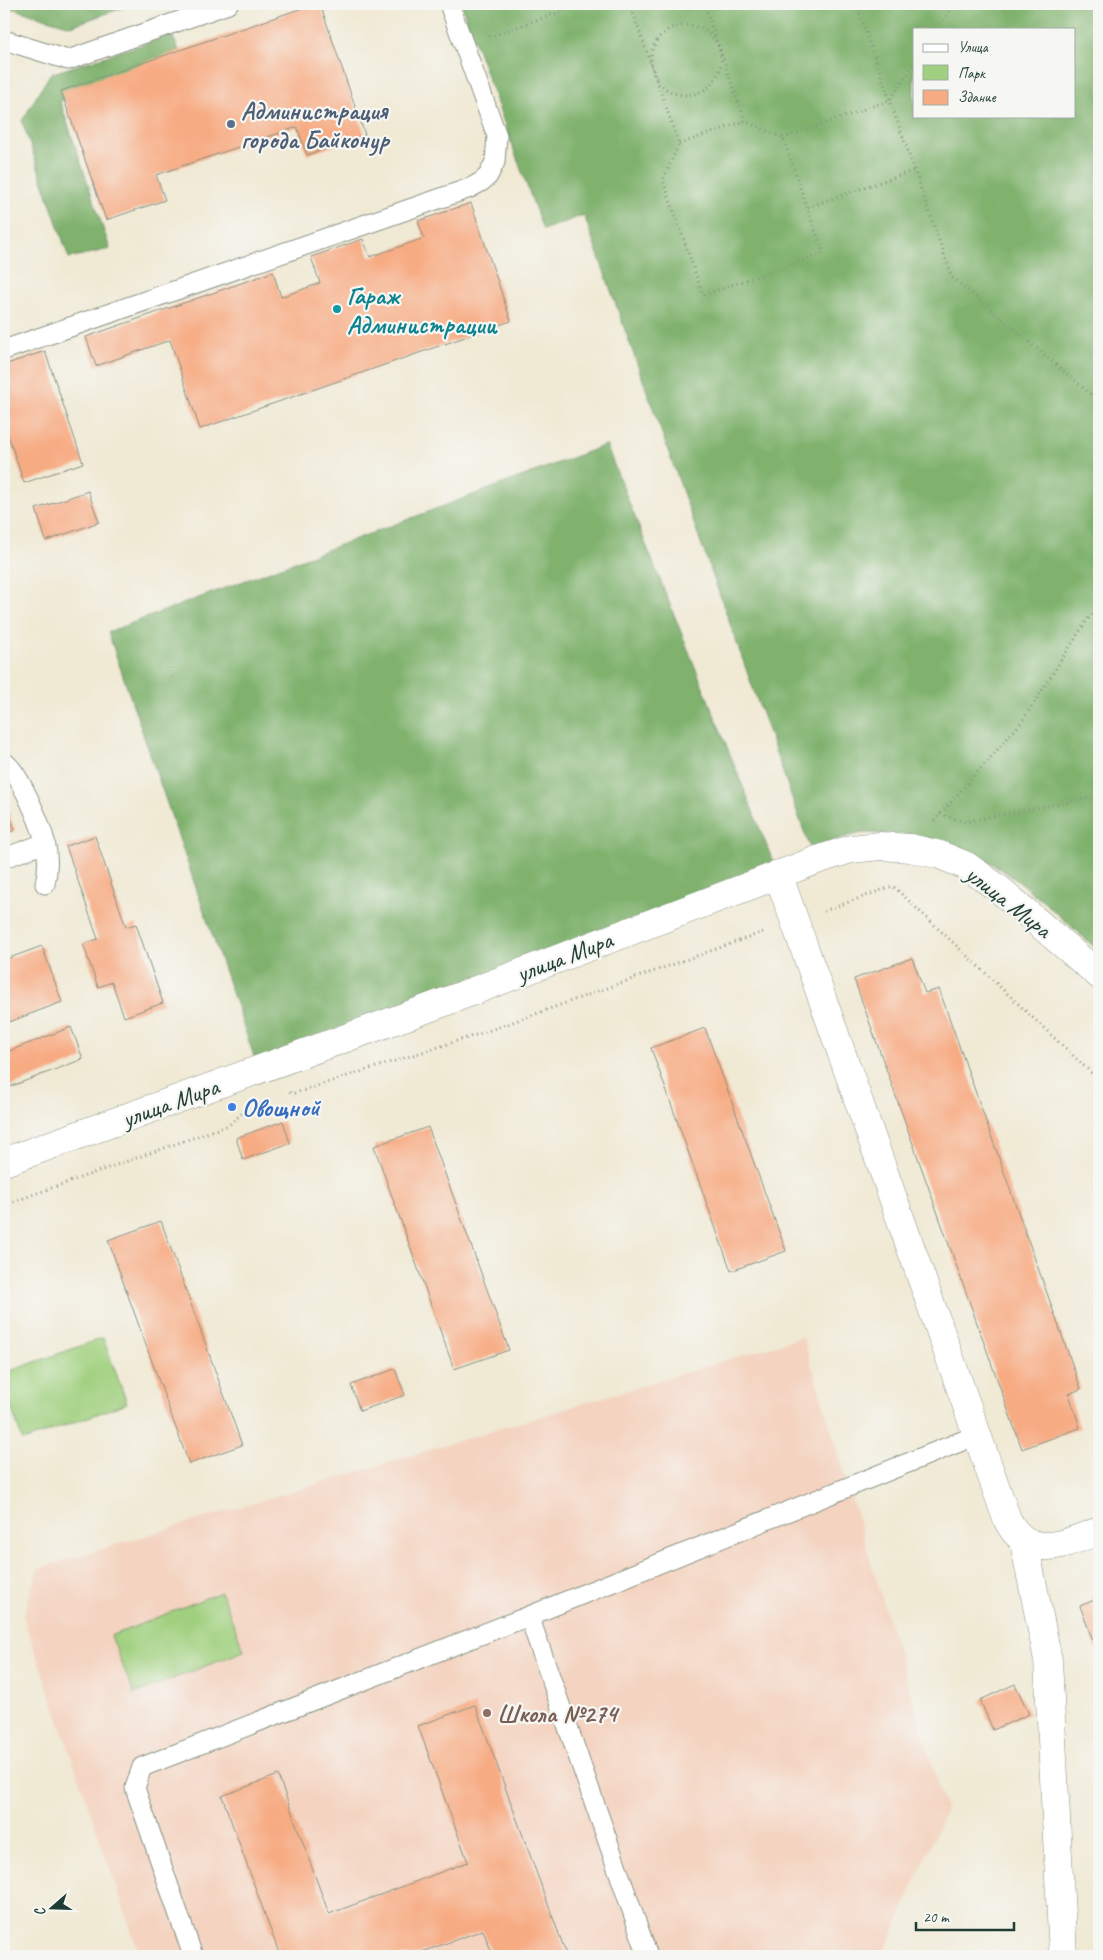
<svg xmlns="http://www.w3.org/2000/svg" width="1103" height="1960" font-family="Caveat,sans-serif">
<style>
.built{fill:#f4d3c0}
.green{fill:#a0d07f;stroke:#60865a}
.forest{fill:#80b26e;stroke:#507851;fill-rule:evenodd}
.building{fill:#f7ab83}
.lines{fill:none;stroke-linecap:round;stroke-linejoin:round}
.lane-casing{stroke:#889384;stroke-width:21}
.street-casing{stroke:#889384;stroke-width:29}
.path{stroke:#889384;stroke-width:3;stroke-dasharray:1 4;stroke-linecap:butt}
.lane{stroke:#fff;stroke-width:19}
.street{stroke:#fff;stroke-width:28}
.service-dot{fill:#5c6f8a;stroke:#f6f6f2;stroke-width:2}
.culture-dot{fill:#0f9aa8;stroke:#f6f6f2;stroke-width:2}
.shop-dot{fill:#3f7fe0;stroke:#f6f6f2;stroke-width:2}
.education-dot{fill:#8d6e63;stroke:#f6f6f2;stroke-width:2}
.labels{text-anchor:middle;stroke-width:4.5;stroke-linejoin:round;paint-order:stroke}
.service-label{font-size:25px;font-weight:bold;fill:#4e5e75;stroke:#f6f6f2;text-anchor:start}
.culture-label{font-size:25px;font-weight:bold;fill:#0d838f;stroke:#f6f6f2;text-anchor:start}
.street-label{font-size:25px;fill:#1f3d34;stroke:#f6f6f2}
.shop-label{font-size:25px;font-weight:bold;fill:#366cbe;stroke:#f6f6f2;text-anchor:start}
.education-label{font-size:25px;font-weight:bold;fill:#785e54;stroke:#f6f6f2;text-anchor:start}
</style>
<rect width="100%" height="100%" fill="#f6f6f2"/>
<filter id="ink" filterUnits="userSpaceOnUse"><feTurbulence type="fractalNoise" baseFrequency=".02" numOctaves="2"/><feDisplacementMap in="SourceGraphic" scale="10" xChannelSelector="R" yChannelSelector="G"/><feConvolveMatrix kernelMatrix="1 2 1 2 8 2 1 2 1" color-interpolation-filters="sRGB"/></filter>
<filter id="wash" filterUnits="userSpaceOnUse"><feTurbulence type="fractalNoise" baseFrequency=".0096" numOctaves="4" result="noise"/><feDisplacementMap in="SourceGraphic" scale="20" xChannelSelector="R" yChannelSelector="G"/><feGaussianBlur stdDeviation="1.12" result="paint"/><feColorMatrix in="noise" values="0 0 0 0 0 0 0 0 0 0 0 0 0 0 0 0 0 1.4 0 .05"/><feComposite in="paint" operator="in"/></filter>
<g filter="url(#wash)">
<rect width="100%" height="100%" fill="#f0e9d4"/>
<path class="built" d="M 803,1337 L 946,1810 L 883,1956 L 140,1956 L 23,1616 L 39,1568 Z"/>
<path class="green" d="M 103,1338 L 127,1403 L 23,1441 L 4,1387 L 4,1373 Z
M 221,1592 L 244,1651 L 134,1694 L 111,1636 Z"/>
<path class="forest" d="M 4,4 L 133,4 L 71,26 L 4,6 Z
M 461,4 L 1099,4 L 1099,951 C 1033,894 983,835 888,834 C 879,834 867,832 858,834 C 842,837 826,843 810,848 L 584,215 L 543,230 ZM 914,29 L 1074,29 L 1074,116 L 914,116 Z
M 172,35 L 183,59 L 60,101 L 110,249 L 69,258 L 22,121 L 50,74 Z
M 606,445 L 778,874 L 258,1068 L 108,632 Z"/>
<g id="blocks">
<path class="building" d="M 314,4 L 320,4 L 365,135 L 307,155 L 297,127 L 156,175 L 165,200 L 106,220 L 61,91 Z
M 471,203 L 511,321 L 200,429 L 170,340 L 96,366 L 86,337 L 273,272 L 281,297 L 320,283 L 311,257 L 363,239 L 370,257 L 424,238 L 418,221 Z
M 45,351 L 83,463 L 24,483 L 4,423 L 4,365 Z
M 88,491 L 99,522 L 46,541 L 36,509 Z
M 7,809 L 15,830 L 4,835 L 4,810 Z
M 95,836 L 126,927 L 136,924 L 163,1003 L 124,1017 L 112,982 L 98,987 L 83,944 L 98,939 L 66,846 Z
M 42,946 L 62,1002 L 4,1024 L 4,960 Z
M 912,958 L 925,993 L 939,989 L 1081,1389 L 1069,1394 L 1080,1428 L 1022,1449 L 854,979 Z
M 71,1027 L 83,1059 L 4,1089 L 4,1053 Z
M 705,1028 L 786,1251 L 731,1271 L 651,1048 Z
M 283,1121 L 290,1143 L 243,1160 L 236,1138 Z
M 428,1127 L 509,1350 L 454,1369 L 374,1146 Z
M 161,1221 L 242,1445 L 189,1464 L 108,1240 Z
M 395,1369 L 405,1395 L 360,1411 L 351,1385 Z
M 1099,1598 L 1099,1657 L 1080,1606 Z
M 1015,1684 L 1029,1714 L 993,1730 L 980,1700 Z
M 475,1705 L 567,1956 L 493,1956 L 483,1930 L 411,1956 L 280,1956 L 222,1796 L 278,1775 L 329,1914 L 468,1862 L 418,1726 Z"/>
</g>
</g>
<g filter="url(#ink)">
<use href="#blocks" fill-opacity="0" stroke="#889384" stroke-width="1"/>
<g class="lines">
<defs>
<path id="lane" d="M 4,40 L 68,60 L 228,4
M 4,350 L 470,188 L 481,182 L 488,176 L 495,162 L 497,136 L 449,4
M 4,762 C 19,771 40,823 45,841 C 48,854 48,871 45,884
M 4,858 L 45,843
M 529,1616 L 648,1956
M 193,1956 L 135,1788 L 142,1767 L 529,1616 L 977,1435"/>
<path id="street" d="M 778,874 L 1007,1519 C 1029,1563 1064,1543 1099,1531
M 4,1162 L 434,1006 L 817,860 L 851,849 L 880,846 L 910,848 L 940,855 L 967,866 L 999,889 L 1099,975
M 1024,1542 L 1048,1660 L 1063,1956"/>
</defs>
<use href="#lane" class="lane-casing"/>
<use href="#street" class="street-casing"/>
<path class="path" d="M 630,4 L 679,144 L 663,180 L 703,295 L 823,253 L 783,138 L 745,121 L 704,4
M 856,4 L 952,277 L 1099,401
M651 60a35 35 0 1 1 70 0a35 35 0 1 1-70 0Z
M 938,29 L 954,4
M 489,37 L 582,4
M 783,138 L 890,100 L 914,64
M 679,144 L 745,121
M 808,207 L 915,170
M 940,814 L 965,822 L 1099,796
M 934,821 L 1021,723 L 1087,620 L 1099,607
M 824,911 L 893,886 L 1099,1080
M 290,1092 L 292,1094 L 485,1032 L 766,931
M 4,1205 L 229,1125 L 248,1108"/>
<use href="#lane" class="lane"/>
<use href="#street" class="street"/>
</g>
</g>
<circle class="service-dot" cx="231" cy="124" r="5"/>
<circle class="culture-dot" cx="337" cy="309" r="5"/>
<circle class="shop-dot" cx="232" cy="1107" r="5"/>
<circle class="education-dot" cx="487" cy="1713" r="5"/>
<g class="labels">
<g class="service-label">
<text x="241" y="119">Администрация<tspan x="241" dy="29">города Байконур</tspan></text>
</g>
<g class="culture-label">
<text x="347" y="304">Гараж<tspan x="347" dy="29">Администрации</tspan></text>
</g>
<g class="street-label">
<text transform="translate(1009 901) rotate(38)" y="9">улица Мира</text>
<text transform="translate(564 956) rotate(-21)" y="9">улица Мира</text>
<text transform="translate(170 1102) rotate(-20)" y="9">улица Мира</text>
</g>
<g class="shop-label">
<text x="242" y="1116">Овощной</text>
</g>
<g class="education-label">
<text x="497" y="1722">Школа №274</text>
</g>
</g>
<rect width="1103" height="1960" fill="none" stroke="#f6f6f2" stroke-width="20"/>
<rect x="913" y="28" width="162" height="90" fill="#f6f6f2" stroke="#a0aca6"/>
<rect x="923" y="44" width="25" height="8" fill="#ffffff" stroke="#a0aca6"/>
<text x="958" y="52" font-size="15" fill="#1f3d34">Улица</text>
<rect x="923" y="65" width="25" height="15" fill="#a0d07f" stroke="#a0aca6"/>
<text x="958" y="78" font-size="15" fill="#1f3d34">Парк</text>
<rect x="923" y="90" width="25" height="15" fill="#f7ab83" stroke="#a0aca6"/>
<text x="958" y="102" font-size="15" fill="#1f3d34">Здание</text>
<g transform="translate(52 1908) rotate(250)" stroke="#f6f6f2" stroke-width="4" paint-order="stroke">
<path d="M0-4L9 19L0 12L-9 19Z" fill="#1f3d34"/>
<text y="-8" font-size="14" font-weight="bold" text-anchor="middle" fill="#1f3d34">С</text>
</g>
<path d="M916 1922v8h98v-8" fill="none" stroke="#1f3d34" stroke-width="2.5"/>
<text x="923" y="1922" font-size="15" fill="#1f3d34" stroke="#f6f6f2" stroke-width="4" paint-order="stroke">20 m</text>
</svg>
